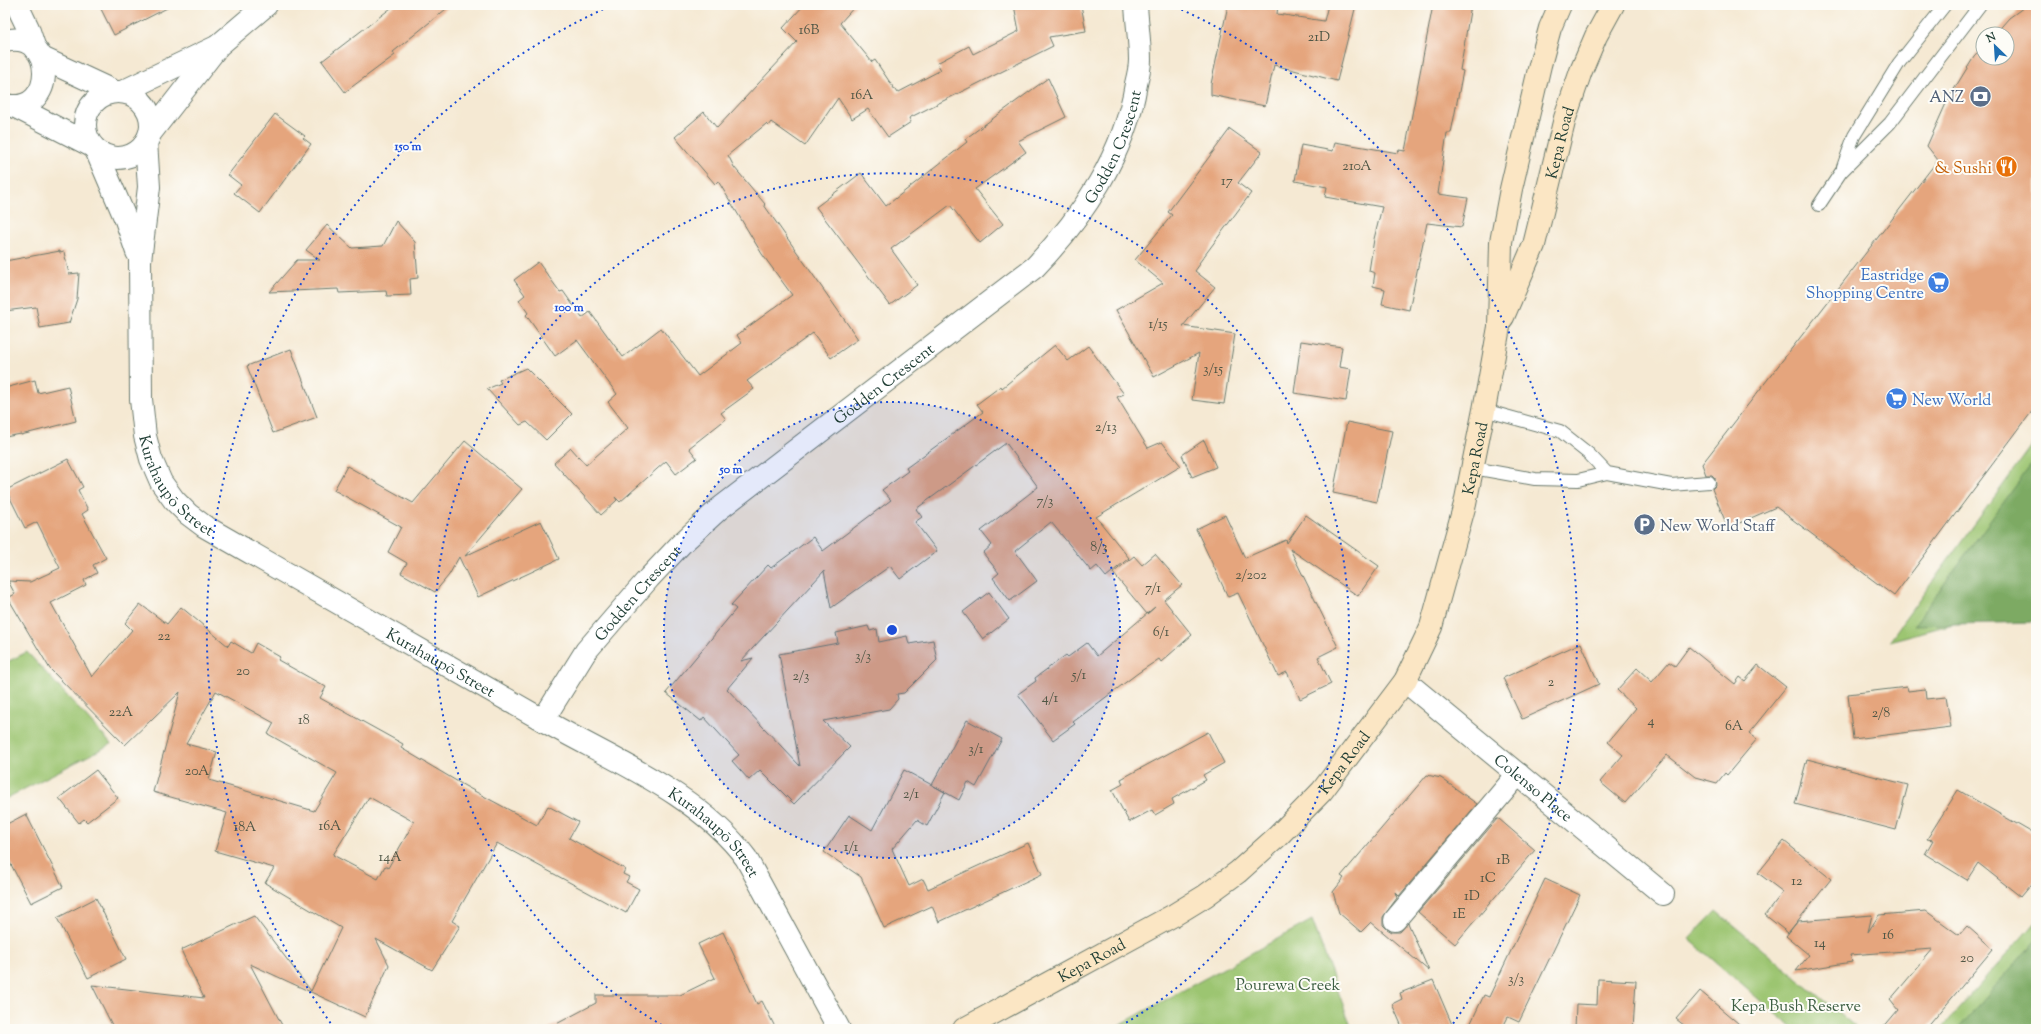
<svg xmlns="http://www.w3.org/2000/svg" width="2041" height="1034" font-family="'Sorts Mill Goudy',serif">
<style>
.green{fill:#9cc571;stroke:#5e8152}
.forest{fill:#7daa63;stroke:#4e744c}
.building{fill:#e5a57d;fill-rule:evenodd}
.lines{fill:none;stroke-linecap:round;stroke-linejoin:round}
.lane-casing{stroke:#6a796c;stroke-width:14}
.street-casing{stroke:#6a796c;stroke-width:24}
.secondary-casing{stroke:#6a796c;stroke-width:24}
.lane{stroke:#fff;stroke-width:12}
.street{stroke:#fff;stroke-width:22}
.secondary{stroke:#fbe6c4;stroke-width:22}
.ring{fill:none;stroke:#1d4ed8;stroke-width:2;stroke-dasharray:2 4}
.labels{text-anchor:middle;stroke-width:4;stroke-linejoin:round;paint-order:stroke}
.number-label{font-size:14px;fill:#505746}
.service-label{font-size:16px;fill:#4e5e75;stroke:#fdfcf7;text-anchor:end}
.street-label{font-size:16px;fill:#1f3d34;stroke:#fdfcf7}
.food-label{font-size:16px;fill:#c56008;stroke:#fdfcf7;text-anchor:end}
.shop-label{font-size:16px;fill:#366cbe;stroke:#fdfcf7;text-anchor:end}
.park-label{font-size:16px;fill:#3e5f43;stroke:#fdfcf7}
.centre{fill:#1d4ed8;stroke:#fdfcf7;stroke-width:2}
.ring-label{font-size:12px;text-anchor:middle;font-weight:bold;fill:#1d4ed8;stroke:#fdfcf7;stroke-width:4;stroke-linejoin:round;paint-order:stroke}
</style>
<rect width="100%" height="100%" fill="#fdfcf7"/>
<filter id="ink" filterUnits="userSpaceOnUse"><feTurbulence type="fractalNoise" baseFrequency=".025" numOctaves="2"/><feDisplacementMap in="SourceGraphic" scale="8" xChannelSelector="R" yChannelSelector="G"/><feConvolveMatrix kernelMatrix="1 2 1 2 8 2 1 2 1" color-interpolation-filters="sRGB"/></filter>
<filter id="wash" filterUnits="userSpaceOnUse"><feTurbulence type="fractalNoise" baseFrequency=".012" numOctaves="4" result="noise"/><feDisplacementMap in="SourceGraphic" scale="16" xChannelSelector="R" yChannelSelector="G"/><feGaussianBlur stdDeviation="0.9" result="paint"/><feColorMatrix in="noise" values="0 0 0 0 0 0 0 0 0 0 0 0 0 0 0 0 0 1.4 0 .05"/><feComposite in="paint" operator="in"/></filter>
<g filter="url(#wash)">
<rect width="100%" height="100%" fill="#f5e9d3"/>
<path class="green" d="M 2036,440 L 2036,602 L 1889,641 Z
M 27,652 L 111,744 L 5,799 L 5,663 Z
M 1716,911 L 1858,1029 L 1793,1029 L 1689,939 Z
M 1312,920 L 1352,1029 L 1112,1029 Z
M 2036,921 L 2036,1029 L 1941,1029 Z"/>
<path class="forest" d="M 2036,458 L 2036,622 L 1914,625 Z
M 2036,940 L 2036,1029 L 1957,1029 Z"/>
<g id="blocks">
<path class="building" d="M 99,5 L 173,5 L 114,35 Z
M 395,5 L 451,5 L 393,52 L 395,55 L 345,92 L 322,61 Z
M 804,5 L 856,5 L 840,23 L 872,62 L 875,60 L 897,93 L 941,70 L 937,63 L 969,46 L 973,54 L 1019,31 L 1014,5 L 1081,5 L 1086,31 L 1049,37 L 1053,46 L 909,118 L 911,122 L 888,137 L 868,109 L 852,119 L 838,98 L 805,146 L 771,122 L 768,126 L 766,124 L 728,155 L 734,167 L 765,204 L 764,205 L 858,339 L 831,358 L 813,333 L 747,381 L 754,389 L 721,413 L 726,419 L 689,448 L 697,458 L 676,474 L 666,461 L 620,502 L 615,497 L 617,500 L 601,515 L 554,463 L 571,448 L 586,465 L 628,428 L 608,402 L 617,394 L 577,340 L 555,356 L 526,315 L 528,313 L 519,300 L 525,295 L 514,280 L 538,262 L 560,292 L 563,291 L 582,318 L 590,312 L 623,357 L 661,328 L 698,376 L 742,343 L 737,335 L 792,295 L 762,254 L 718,181 L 715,184 L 675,137 L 704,112 L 717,128 L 797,42 L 783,28 Z
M 1228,5 L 1278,5 L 1277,14 L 1324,21 L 1328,5 L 1356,5 L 1337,81 L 1274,65 L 1265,106 L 1211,95 L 1211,84 Z
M 1433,5 L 1471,5 L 1460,70 L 1463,71 L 1451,133 L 1447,133 L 1438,194 L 1468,198 L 1462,227 L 1427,223 L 1409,310 L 1382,304 L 1385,289 L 1373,286 L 1375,273 L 1369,271 L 1374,239 L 1382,207 L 1325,197 L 1327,187 L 1295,181 L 1301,145 L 1333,151 L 1335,142 L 1398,153 L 1399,150 L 1405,151 Z
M 2027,5 L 2036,5 L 2036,406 L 1894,596 L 1776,507 L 1728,528 L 1712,489 L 1716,485 L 1715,478 L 1712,475 L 1706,475 L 1702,464 L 1938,160 L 1927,146 L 1948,99 L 1974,57 L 1983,47 L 1983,58 L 2007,58 L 2007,34 L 1995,34 L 2009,18 Z
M 1048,78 L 1066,117 L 1018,141 L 1026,152 L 975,189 L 1003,224 L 980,243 L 950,205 L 891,249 L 917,285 L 890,305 L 816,207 L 861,173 L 886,206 L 967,142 L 965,139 Z
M 275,114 L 305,136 L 303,138 L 311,144 L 260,213 L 234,193 L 241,185 L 228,175 Z
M 1230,129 L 1262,152 L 1238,183 L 1251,193 L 1199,263 L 1200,264 L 1195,271 L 1215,287 L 1183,326 L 1235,334 L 1224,404 L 1192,400 L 1199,353 L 1154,377 L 1116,310 L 1163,283 L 1135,260 L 1172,215 L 1168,212 Z
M 396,221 L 415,242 L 418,278 L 410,279 L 411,295 L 387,296 L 386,291 L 339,293 L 338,289 L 269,292 L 297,260 L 320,260 L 306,250 L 327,225 L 352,248 L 383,246 Z
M 60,251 L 60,253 L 64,252 L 69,274 L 79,273 L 77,299 L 69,323 L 40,328 L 36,307 L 5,311 L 5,261 Z
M 1301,341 L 1342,347 L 1339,367 L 1351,369 L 1346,401 L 1294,393 Z
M 1055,345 L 1068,361 L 1088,346 L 1124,394 L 1117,397 L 1148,448 L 1162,442 L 1181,466 L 1096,517 L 1129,558 L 1106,577 L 1097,566 L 1091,571 L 1051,522 L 1015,551 L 1037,581 L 1010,601 L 993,578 L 999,573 L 983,553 L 992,545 L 981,531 L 1038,487 L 1006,443 L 916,509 L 922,517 L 915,522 L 937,551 L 900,579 L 890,566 L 831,608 L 824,571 L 741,661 L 753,658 L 727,689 L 800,766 L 779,654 L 838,643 L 836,633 L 868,626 L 870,631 L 877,629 L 879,642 L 907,636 L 909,644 L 933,640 L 937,660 L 904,693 L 897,694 L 898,699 L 889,709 L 823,721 L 850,747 L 794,804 L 760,770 L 749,780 L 732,761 L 739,755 L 704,717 L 701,721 L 666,693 L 736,609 L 731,605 L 768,565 L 771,568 L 813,537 L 823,551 L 891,500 L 882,490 L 908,471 L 906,468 L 983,412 L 977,404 L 1001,386 L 1002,388 Z
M 291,349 L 317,417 L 273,433 L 247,366 Z
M 526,368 L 572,414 L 546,440 L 527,422 L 520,425 L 487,389 L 501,383 L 499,380 Z
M 35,380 L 38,393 L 68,386 L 76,421 L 21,435 L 21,434 L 5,437 L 5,388 Z
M 1347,422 L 1392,431 L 1377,502 L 1333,493 Z
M 1204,440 L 1216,467 L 1192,477 L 1182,455 Z
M 465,441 L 522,489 L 465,556 L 541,521 L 559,559 L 478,597 L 459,557 L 449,575 L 435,592 L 401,573 L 407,563 L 388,552 L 401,527 L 334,490 L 347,466 L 413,503 Z
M 68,459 L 83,487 L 78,490 L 88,510 L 82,514 L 106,558 L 93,565 L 97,573 L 84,580 L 86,585 L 51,603 L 92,677 L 132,630 L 125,623 L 140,604 L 167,624 L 181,607 L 228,646 L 231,641 L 251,653 L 256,643 L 280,657 L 278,660 L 326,687 L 320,698 L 403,744 L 401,748 L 465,786 L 537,825 L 548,806 L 578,822 L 569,838 L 625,869 L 623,874 L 629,877 L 626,882 L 639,889 L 626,913 L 497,843 L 452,921 L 460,926 L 432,970 L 376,939 L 389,965 L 365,1017 L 250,964 L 284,1029 L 114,1029 L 92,985 L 204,998 L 181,950 L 254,916 L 311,991 L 341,928 L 265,883 L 274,868 L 215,851 L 227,813 L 153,792 L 180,692 L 125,745 L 50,669 L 8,598 L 15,594 L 8,581 L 30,582 L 60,568 L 37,522 L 25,528 L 6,490 ZM 216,691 L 274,723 L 268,734 L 337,773 L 314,811 L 209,780 L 217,752 L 186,744 ZM 369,797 L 414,822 L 388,868 L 385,866 L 378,879 L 333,855 Z
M 1225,515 L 1245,558 L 1286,540 L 1287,543 L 1306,515 L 1379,566 L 1358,596 L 1290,549 L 1338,647 L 1318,657 L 1331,684 L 1300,699 L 1287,672 L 1278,676 L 1238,593 L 1228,597 L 1196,529 Z
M 1155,554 L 1182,585 L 1164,600 L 1192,635 L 1161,662 L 1159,659 L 1138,673 L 1073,722 L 1075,724 L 1053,740 L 1018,694 L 1036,681 L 1035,678 L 1066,655 L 1068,657 L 1087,643 L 1097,656 L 1155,607 L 1147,614 L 1113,573 L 1134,556 L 1142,565 Z
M 989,592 L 1009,619 L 983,639 L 963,612 Z
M 1581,643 L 1599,684 L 1522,719 L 1503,678 Z
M 1689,647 L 1735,684 L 1740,677 L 1745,681 L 1758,665 L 1786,687 L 1749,733 L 1757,739 L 1727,775 L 1725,773 L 1717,783 L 1695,777 L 1667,755 L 1625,803 L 1600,782 L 1623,755 L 1608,742 L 1636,708 L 1617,690 L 1637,668 L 1652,682 L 1669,662 L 1675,666 Z
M 1907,687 L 1908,691 L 1925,689 L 1926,699 L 1946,697 L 1951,727 L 1853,739 L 1848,694 Z
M 967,720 L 1002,739 L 976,787 L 968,782 L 959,800 L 932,785 Z
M 1208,732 L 1224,763 L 1203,775 L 1206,780 L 1172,799 L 1174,804 L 1155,815 L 1152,810 L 1129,822 L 1112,790 L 1123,784 L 1121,779 Z
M 1807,759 L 1908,785 L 1896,830 L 1795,804 Z
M 96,770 L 118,798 L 87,822 L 84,819 L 79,823 L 59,798 Z
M 904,770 L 945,792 L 927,826 L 917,820 L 892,849 L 909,886 L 923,879 L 928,889 L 1028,843 L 1042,874 L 939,922 L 932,906 L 884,928 L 861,877 L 824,852 L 849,815 L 872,830 Z
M 1427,775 L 1441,778 L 1477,804 L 1399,896 L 1395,892 L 1397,898 L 1383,917 L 1383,925 L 1387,929 L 1392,932 L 1400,932 L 1408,923 L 1429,971 L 1371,922 L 1361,932 L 1339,913 L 1333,892 L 1344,878 L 1341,876 Z
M 1958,790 L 2036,835 L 2036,879 L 2021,897 L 1978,863 L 1967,880 L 1925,854 L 1933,840 L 1927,839 Z
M 26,814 L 63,887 L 31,903 L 5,853 L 5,825 Z
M 1497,819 L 1499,819 L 1535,850 L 1455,944 L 1418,912 Z
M 1784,841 L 1831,879 L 1788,933 L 1765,915 L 1783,892 L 1758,873 Z
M 1545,879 L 1580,895 L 1519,1022 L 1508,1017 L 1502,1029 L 1468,1029 L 1484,995 L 1489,997 Z
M 96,898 L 126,959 L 88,978 L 57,918 Z
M 1926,911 L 1959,935 L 1967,926 L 1993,949 L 1926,1029 L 1882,1029 L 1898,1010 L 1890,1000 L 1933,949 L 1850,955 L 1852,962 L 1796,971 L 1809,955 L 1786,936 L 1798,921 L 1872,915 L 1868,932 L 1879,915 Z
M 723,932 L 757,1004 L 762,1001 L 776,1029 L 547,1029 L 596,1003 L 596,995 L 680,995 L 715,978 L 698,944 Z
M 1598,979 L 1636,981 L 1633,1029 L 1575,1029 L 1576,1004 L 1597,1005 Z
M 1433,980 L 1454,1029 L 1403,1029 L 1392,1004 L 1402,999 L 1400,993 Z
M 1700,991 L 1745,1029 L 1689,1029 L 1676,1019 Z"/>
</g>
</g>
<g filter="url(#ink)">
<use href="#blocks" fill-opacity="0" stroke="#6a796c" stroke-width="1"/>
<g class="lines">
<defs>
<path id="lane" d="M 1843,167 L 1854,136 L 1899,63 L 1945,5
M 1819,205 L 1841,172 L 1890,123 L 1980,5
M 1473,468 L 1535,479 L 1578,480 L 1607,473 L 1589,454 L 1560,431 L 1484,410
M 1607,473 L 1671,485 L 1709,482"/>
<g id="street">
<path d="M 17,5 L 28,28 L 35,49"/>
<path d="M 5,41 C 56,28 58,117 5,105"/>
<path d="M 42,58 L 115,92"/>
<path d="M 122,92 L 216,47"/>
<circle cx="118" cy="125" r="33"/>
<path d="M 14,106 L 92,146"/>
<path d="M 149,135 L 219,45 L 266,5"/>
<path id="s1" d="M 146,141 L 149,187 L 140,261 L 141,399 L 145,436 L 151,459 L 161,482 L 174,500 L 188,514 L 204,526 C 316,590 428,655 541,719 C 610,759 698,793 746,858 L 839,1029"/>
<path d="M 96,150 L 126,220 L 137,252"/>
<path id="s2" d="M 1405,681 L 1663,894"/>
<path id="s3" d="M 543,720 L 586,651 L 649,578 L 681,544 L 719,509 L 1035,267 C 1083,217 1125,153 1136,84 C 1138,76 1140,67 1140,60 C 1140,42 1137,23 1136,5"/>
<path d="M 1395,920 L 1518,774"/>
</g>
<g id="secondary">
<path id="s4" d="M 1503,317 L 1534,245 L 1565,118 L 1581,71 L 1596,36 L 1613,5"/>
<path id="s5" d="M 964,1029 L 1174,915 L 1205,896 L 1238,872 L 1278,836 L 1322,791 L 1405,681 L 1431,627 L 1465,504 L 1484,410 L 1499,327 L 1501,242 L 1511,189 L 1540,65 L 1550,28 L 1560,5"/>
</g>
</defs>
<use href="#lane" class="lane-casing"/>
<use href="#street" class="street-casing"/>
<use href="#secondary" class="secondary-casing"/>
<use href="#lane" class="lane"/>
<use href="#street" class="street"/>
<use href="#secondary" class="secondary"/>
</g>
</g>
<circle cx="892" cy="630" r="228" fill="#1d4ed8" fill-opacity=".12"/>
<g class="ring">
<circle cx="892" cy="630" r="228"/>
<path d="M667 1028A457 457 0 1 1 1117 1028"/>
<path d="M334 1028A685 685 0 0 1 608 7M1176 7A685 685 0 0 1 1450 1028"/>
</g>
<defs>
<symbol id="bank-disc" viewBox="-11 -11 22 22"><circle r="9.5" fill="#5c6f8a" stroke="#fdfcf7"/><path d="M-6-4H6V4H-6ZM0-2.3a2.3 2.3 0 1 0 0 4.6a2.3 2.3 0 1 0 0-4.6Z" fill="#fff"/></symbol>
<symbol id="restaurant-disc" viewBox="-11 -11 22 22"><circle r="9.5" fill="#e8710a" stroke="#fdfcf7"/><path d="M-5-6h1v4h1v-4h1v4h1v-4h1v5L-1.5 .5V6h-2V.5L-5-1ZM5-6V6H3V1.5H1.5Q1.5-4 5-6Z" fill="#fff"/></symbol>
<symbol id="supermarket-disc" viewBox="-11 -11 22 22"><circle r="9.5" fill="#3f7fe0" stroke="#fdfcf7"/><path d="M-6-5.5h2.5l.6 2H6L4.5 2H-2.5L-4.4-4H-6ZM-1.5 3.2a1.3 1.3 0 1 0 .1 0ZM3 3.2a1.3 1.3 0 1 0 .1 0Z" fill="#fff"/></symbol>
<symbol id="parking-disc" viewBox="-11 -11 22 22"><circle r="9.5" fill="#5c6f8a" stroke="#fdfcf7"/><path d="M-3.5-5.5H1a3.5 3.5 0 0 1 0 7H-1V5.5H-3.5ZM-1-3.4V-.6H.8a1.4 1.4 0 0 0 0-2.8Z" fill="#fff"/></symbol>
</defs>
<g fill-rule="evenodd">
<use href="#bank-disc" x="1968" y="84" width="25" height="25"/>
<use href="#restaurant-disc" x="1994" y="154" width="25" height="25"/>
<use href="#supermarket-disc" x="1926" y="270" width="25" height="25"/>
<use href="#supermarket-disc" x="1884" y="386" width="25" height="25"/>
<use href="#parking-disc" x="1632" y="512" width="25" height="25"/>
</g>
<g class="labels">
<g class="number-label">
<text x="809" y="34">16B</text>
<text x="1319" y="41">21D</text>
<text x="862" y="99">16A</text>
<text x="1357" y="170">210A</text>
<text x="1227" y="185">17</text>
<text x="1158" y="328">1/15</text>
<text x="1213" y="373">3/15</text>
<text x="1106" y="431">2/13</text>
<text x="1045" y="505">7/3</text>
<text x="1099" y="551">8/3</text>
<text x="1251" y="579">2/202</text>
<text x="1153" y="592">7/1</text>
<text x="1161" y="636">6/1</text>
<text x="164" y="640">22</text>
<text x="863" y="660">3/3</text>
<text x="243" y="675">20</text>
<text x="1079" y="679">5/1</text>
<text x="801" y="680">2/3</text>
<text x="1551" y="686">2</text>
<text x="1050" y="702">4/1</text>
<text x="121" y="716">22A</text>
<text x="1881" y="717">2/8</text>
<text x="304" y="724">18</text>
<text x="1651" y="725">4</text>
<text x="1734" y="730">6A</text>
<text x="976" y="753">3/1</text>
<text x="197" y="775">20A</text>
<text x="911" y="798">2/1</text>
<text x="330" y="830">16A</text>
<text x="245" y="831">18A</text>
<text x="851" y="851">1/1</text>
<text x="390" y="861">14A</text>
<text x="1503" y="864">1B</text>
<text x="1488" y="882">1C</text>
<text x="1797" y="885">12</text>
<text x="1472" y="900">1D</text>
<text x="1459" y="918">1E</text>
<text x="1888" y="939">16</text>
<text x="1820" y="947">14</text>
<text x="1967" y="962">20</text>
<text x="1516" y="983">3/3</text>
</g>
<g class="service-label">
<text x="1964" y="102">ANZ</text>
<text x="1660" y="531" text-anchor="start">New World Staff</text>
</g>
<g class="street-label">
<text dy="6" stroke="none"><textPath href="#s4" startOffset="184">Kepa Road</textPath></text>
<text dy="6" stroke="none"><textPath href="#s3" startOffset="819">Godden Crescent</textPath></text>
<text dy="6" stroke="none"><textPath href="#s3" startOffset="483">Godden Crescent</textPath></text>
<text dy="6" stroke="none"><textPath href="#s5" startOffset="805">Kepa Road</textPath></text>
<text dy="6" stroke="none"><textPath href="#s1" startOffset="356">Kurahaupō Street</textPath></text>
<text dy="6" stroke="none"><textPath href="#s3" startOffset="159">Godden Crescent</textPath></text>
<text dy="6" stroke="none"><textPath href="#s1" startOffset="680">Kurahaupō Street</textPath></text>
<text dy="6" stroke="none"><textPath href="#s5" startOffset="469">Kepa Road</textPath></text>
<text dy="6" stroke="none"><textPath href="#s2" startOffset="167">Colenso Place</textPath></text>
<text dy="6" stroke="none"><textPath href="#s1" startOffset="1004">Kurahaupō Street</textPath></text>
<text dy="6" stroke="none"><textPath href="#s5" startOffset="145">Kepa Road</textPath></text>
</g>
<g class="food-label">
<text x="1992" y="173">&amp; Sushi</text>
</g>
<g class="shop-label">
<text x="1924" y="280">Eastridge<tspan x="1924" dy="18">Shopping Centre</tspan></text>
<text x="1912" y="405" text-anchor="start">New World</text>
</g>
<g class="park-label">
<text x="1288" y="990">Pourewa Creek</text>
<text x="1796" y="1011">Kepa Bush Reserve</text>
</g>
</g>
<circle cx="892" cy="630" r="6" class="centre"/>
<g class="ring-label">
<text x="408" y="150">150 m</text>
<text x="569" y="311">100 m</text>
<text x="731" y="473">50 m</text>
</g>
<rect width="2041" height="1034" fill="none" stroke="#fdfcf7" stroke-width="20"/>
<g transform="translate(1995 46) rotate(335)"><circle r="19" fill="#fdfcf7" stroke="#a4b0a9"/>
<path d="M0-3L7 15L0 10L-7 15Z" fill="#1f6fb2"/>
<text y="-6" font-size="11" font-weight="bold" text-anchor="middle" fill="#1f3d34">N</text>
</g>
</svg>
